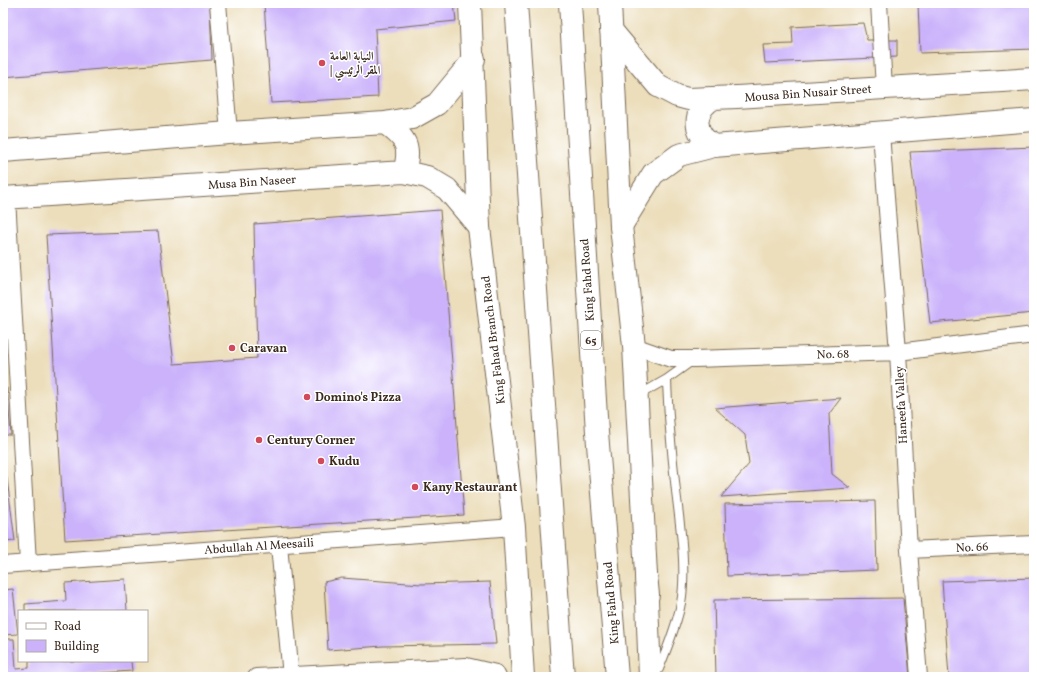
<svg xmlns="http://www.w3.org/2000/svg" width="1037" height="680" font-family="Vollkorn,Amiri,serif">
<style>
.building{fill:#cbb2fb}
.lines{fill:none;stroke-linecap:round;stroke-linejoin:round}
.lane-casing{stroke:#796955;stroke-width:10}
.street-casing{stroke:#796955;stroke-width:18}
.secondary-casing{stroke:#796955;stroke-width:24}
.primary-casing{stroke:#796955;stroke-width:24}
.highway-casing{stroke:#796955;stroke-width:24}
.lane{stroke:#fff;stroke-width:8}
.street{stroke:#fff;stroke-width:16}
.secondary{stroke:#fff;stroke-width:22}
.primary{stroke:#fff;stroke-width:22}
.highway{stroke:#fff;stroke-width:22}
.poi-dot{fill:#d1495b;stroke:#fff;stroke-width:1.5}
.labels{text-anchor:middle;stroke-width:3;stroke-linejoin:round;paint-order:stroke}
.shield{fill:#fff;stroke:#766a62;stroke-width:1}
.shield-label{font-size:11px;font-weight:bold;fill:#3b2a1e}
.poi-label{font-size:12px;font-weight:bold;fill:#3b2a1e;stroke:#fff;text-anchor:start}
.street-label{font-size:12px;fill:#3b2a1e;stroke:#fff}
</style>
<rect width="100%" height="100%" fill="#fff"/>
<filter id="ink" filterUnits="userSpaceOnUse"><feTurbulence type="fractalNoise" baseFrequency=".025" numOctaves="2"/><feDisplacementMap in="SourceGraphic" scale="8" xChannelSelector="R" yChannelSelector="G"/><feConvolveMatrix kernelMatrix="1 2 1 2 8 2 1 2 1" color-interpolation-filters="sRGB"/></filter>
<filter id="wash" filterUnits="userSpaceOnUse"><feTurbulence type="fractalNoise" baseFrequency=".012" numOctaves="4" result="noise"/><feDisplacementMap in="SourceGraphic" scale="16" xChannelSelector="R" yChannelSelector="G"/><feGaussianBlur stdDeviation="0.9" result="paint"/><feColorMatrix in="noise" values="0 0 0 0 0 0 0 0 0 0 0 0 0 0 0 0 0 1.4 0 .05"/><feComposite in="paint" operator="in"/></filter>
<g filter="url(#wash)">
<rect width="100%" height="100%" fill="#ecdebb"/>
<g id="blocks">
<path class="building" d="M 3,3 L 210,3 L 212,60 L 3,77 Z
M 264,3 L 454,3 L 456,21 L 375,29 L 378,97 L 271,103 Z
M 918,3 L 1034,3 L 1034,49 L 920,53 Z
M 863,23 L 867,40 L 897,40 L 897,57 L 765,63 L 763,45 L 793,44 L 792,27 Z
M 1034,147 L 1034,313 L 930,323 L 910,152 Z
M 440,210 L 464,515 L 65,540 L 46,235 L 158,231 L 174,364 L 257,358 L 254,224 Z
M 3,388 L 7,388 L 11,435 L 3,435 Z
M 841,398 L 829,414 L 832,474 L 850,488 L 721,497 L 749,464 L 745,435 L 715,408 Z
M 7,478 L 15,541 L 3,542 L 3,479 Z
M 875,501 L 877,570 L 727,576 L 725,504 Z
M 342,578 L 421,584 L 490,582 L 496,644 L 383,646 L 328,650 L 324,582 Z
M 1034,578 L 1034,677 L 949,677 L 942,581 Z
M 125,579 L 127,611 L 25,611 L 25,604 L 66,601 L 65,583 Z
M 13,589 L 18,634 L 3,635 L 3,590 Z
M 903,598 L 910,677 L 716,677 L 714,600 Z
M 3,639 L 14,639 L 16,669 L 29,668 L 29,661 L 131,661 L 132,671 L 42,677 L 3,677 Z"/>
</g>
</g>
<g filter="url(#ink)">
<use href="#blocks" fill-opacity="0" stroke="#796955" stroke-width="1"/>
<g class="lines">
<defs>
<path id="lane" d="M 639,395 L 667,379
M 659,669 C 667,648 677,625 681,603 C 687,570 680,524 676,491 C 672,454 668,417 667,379 L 692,361"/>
<path id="street" d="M 218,3 L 229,133
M 879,3 L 884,88
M 881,133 L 898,352 L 909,550 L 919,677
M 7,198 L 28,563
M 634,346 L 671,359 L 695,359 L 898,352 L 1034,335
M 279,545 L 291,677
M 909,550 L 1034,544
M 3,565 L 514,527
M 256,677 L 466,666 L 496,673 L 498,677"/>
<path id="secondary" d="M 611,30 L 658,86 L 677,96 L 688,99 L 737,97 L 1034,79
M 714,98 C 692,110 692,134 714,146
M 385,123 C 405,138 412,145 404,172
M 3,151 L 229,133 L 385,123 L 412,118 L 437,104 L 474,59
M 3,198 L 404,172 L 427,177 L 447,189 L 479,227
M 621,226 L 653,174 L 679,155 L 714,146 L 1034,120"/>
<path id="primary" d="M 470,3 L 479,227 L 514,527 L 523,677
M 610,3 L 621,226 L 634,346 L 646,575 L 648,595"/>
<path id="highway" d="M 516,3 L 563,677
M 570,3 L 597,432 L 617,677
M 646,575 L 650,677"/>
</defs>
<use href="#lane" class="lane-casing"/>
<use href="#street" class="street-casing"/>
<use href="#secondary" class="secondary-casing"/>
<use href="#primary" class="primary-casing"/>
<use href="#highway" class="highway-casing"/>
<use href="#lane" class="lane"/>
<use href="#street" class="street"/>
<use href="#secondary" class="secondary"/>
<use href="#primary" class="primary"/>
<use href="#highway" class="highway"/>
</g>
</g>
<g class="poi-dot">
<circle cx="322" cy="63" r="4"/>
<circle cx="232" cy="348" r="4"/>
<circle cx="307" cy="397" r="4"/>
<circle cx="259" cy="440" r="4"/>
<circle cx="321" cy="461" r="4"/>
<circle cx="415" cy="487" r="4"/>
</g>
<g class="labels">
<rect class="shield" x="581" y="331" width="20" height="18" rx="3"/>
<g class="shield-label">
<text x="591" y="344">65</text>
</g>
<g class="poi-label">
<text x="330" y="60">النيابة العامة<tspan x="330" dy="14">| المقر الرئيسي</tspan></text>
<text x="240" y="352">Caravan</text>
<text x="315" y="401">Domino's Pizza</text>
<text x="267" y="444">Century Corner</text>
<text x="329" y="465">Kudu</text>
<text x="423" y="491">Kany Restaurant</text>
</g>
<g class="street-label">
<text transform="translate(808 93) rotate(-4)" y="4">Mousa Bin Nusair Street</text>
<text transform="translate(252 182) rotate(-4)" y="4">Musa Bin Naseer</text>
<text transform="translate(587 280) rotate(-94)" y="4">King Fahd Road</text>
<text transform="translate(493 340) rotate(-97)" y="4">King Fahad Branch Road</text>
<text transform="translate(833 354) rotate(-2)" y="4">No. 68</text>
<text transform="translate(901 405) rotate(-93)" y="4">Haneefa Valley</text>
<text transform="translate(259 546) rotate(-4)" y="4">Abdullah Al Meesaili</text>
<text transform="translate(972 547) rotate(-3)" y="4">No. 66</text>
<text transform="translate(611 603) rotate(-95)" y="4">King Fahd Road</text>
</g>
</g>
<rect width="1037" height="680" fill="none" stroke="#fff" stroke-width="16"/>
<rect x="18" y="610" width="130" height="52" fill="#ffffff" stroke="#b1aaa5"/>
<rect x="26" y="623" width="20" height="6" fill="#ffffff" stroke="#b1aaa5"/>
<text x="54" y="630" font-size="12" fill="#3b2a1e">Road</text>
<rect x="26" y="640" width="20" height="12" fill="#cbb2fb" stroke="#b1aaa5"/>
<text x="54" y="650" font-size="12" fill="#3b2a1e">Building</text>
</svg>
